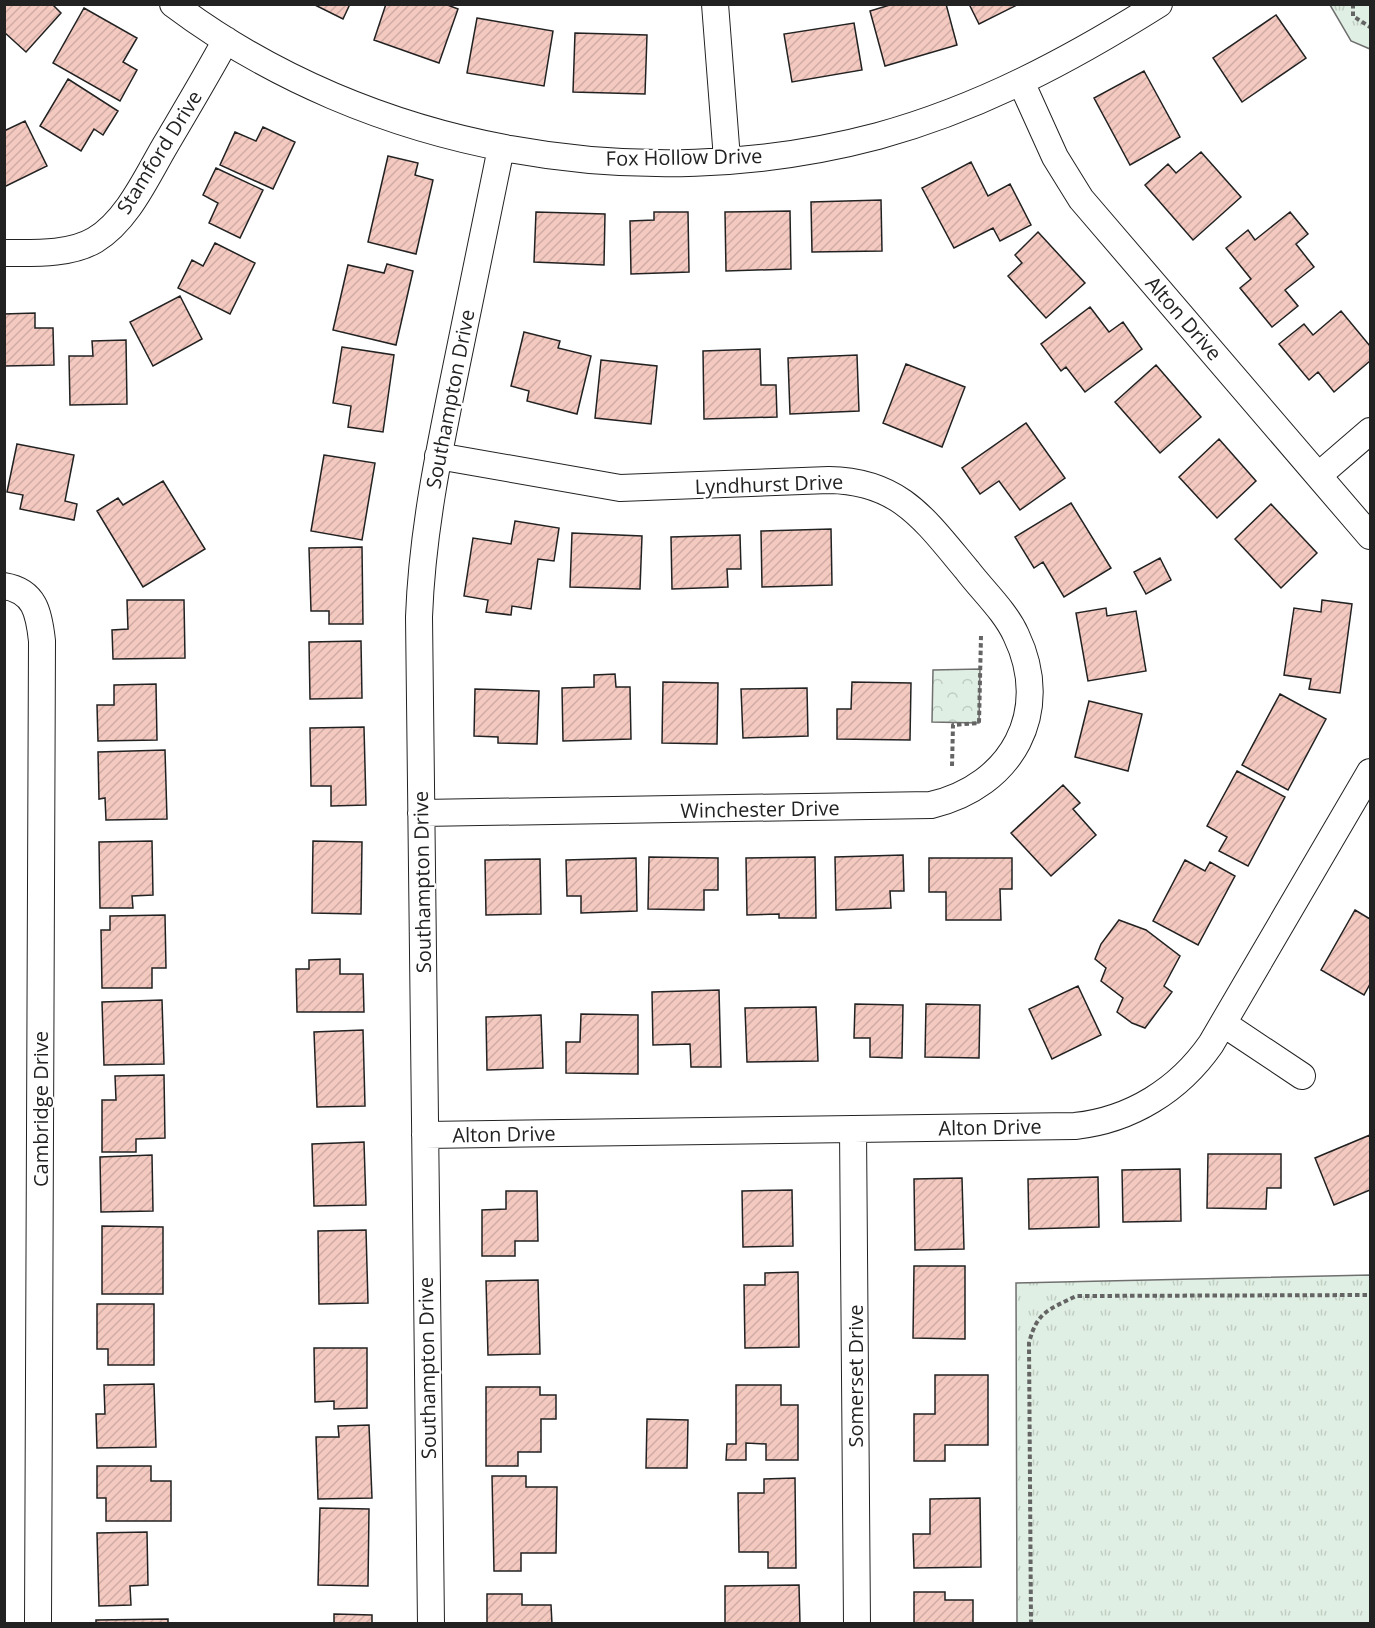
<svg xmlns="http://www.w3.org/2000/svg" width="1375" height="1628" font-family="'Open Sans',sans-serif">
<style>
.grass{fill:url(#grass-tufts);stroke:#6f6f6f;stroke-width:1.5}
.forest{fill:url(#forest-crowns);stroke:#6f6f6f;stroke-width:1.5}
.building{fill:url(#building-hatch);stroke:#222;stroke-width:1.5}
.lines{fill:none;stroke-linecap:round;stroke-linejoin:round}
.street-casing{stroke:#222;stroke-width:28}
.path{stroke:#646464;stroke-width:4;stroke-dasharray:4.5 3;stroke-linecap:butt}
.street{stroke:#fff;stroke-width:26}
.labels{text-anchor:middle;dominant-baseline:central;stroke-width:4.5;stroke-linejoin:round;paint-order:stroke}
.street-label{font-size:20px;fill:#222;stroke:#fff}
</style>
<defs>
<pattern id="grass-tufts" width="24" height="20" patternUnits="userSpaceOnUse" patternTransform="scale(1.5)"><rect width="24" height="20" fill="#e0efe3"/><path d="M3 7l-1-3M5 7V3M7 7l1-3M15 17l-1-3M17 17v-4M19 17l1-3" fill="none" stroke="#c0cdc2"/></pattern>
<pattern id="forest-crowns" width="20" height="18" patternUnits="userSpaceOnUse" patternTransform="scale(1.5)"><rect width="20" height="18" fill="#e0efe3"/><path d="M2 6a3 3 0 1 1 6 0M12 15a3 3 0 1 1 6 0" fill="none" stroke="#c0cdc2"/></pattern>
<pattern id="building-hatch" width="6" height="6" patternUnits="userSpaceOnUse" patternTransform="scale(1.5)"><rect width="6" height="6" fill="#f3c9c0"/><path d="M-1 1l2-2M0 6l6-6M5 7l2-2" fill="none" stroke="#d0aca5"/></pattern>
</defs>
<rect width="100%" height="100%" fill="#fff"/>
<path class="grass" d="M1330,5H1370V49L1351,41Z
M1370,1275V1623H1017L1016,1283Z"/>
<path class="forest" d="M980,669L979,723L932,722L933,670Z"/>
<path class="building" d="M4,4H52L61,13L26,52L4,32Z
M313,4H350L343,19Z
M386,4H445L458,9L439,63L374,40Z
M893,4H946L957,45L885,66L870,11Z
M969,4H1019L979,24Z
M84,8L137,38L123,62L137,70L120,101L53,63Z
M1276,15L1306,58L1242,102L1213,58Z
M477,18L553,31L544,86L467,73Z
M854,23L862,70L792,82L784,34Z
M575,33L647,35L645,94L573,92Z
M1144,71L1180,137L1130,165L1094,98Z
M68,79L118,111L103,135L94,129L81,151L40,126Z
M25,121L47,166L4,187V131Z
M263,127L295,142L273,189L220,165L235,132L256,141Z
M1201,152L1241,197L1193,240L1145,185L1168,164L1176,173Z
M388,156L418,163L415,175L433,180L416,254L368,242Z
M971,162L988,196L1010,184L1031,225L1000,241L993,228L954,248L922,188Z
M216,168L263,190L240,238L209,223L218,203L203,195Z
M881,200L882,251L812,252L811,202Z
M790,211L791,269L726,271L725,212Z
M536,212L605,214L604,265L534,262Z
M654,212H688L689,272L631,274L630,221L654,220Z
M1290,212L1308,234L1296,244L1314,267L1285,290L1298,306L1272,327L1240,288L1251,279L1226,248L1248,230L1255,240Z
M1038,232L1085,283L1046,318L1008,276L1022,263L1015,255Z
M215,243L255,263L230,314L178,288L192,260L203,266Z
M387,264L413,271L396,345L333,330L348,265L384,273Z
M180,296L202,339L153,366L130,322Z
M1090,307L1109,332L1123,322L1142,349L1085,392L1066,367L1061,371L1041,344Z
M1341,311L1370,346V361L1334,392L1318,372L1309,380L1279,344L1304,324L1313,335Z
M35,313V328H53L54,365L5,366L4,314Z
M524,332L560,341L558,348L591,356L577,414L527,401L529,391L511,386Z
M126,340L127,404L70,405L69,356H93L92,341Z
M342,347L394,355L383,432L348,427L351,406L333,403Z
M760,349L761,385H776L777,417L704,419L703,351Z
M857,355L859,411L790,414L788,358Z
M601,360L657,366L651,424L595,418Z
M906,364L965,387L942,447L883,423Z
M1156,365L1201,417L1160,453L1115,402Z
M1026,423L1065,478L1020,510L999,481L980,494L962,468Z
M1219,439L1256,481L1217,518L1179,477Z
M17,444L74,455L65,501L77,504L74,520L20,509L23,495L7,492Z
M324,455L375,463L362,540L311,531Z
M163,481L205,549L143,587L97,511L118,498L123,505Z
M1071,503L1111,568L1064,597L1043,562L1034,568L1015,537Z
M1271,504L1317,553L1281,588L1235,539Z
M515,521L559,528L554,561L538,559L531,609L512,606L511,615L486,612L488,600L464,596L473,538L511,544Z
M831,529L832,585L762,587L761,531Z
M572,533L642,536L640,589L570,587Z
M740,535L741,569H727L728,587L672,589L671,537Z
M362,547L363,624H329V611H311L309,548Z
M1160,558L1171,580L1146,594L1134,572Z
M127,600H184L185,658L113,659L112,630L128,629Z
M1322,600L1352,604L1340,693L1309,689L1311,679L1284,675L1294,608L1321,612Z
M1106,608L1107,616L1136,611L1146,671L1088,681L1076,613Z
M361,641L362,698L310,699L309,642Z
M615,674L616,687H630L631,739L563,741L562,688L594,687V675Z
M663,682L718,683L717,744L662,743Z
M852,682L911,683L910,740L837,739V709H851Z
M156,684L157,740L98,741L97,705H114V685Z
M807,688L808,736L743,738L741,689Z
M475,689L539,691L537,744L498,743V737L474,736Z
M1280,694L1326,719L1288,790L1242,765Z
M1089,701L1142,714L1128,771L1075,757Z
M364,727L366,805L331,806V786H311L310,728Z
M165,750L167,819L106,820L105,798L99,799L98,752Z
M1237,771L1285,797L1248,866L1219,851L1227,837L1207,826Z
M1063,785L1080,803L1073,809L1096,835L1051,876L1011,833Z
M152,841L153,895L132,896L133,908H100L99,842Z
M313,841L362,842L361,914L312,913Z
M903,855L904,891H890L891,908L836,910L835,857Z
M649,857L718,858V890H704V910L648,909Z
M815,857L816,918H779V914L747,915L746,858Z
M636,858L637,911L581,913V896H567L566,860Z
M929,858H1012V889H1000L1001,920H946V892H929Z
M540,859L541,914L486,915L485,860Z
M1185,860L1205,871L1210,862L1235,876L1198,945L1153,921Z
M1355,910L1370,919V984L1364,995L1321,970Z
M165,915L166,968H152V988H102L101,930H110V916Z
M1119,920L1146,930L1180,956L1164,986L1172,992L1145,1028L1132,1023L1117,1012L1123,998L1101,981L1106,968L1095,959L1101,944Z
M340,959V974H363L364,1012H297L296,969H309V960Z
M1078,986L1101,1035L1052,1059L1029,1009Z
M719,990L721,1067H691L690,1044L653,1045L652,992Z
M162,1000L164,1064L104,1065L102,1002Z
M855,1004L903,1005L902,1058L870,1057V1038H854Z
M926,1004L980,1005L979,1058L925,1057Z
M816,1007L818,1061L747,1062L745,1008Z
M581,1014L638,1015V1074L566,1073V1042H580Z
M541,1015L543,1068L487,1070L486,1017Z
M363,1030L365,1106L317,1107L314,1032Z
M164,1075L165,1138L136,1139V1152H102V1100H116L115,1076Z
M1370,1135V1190L1334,1205L1315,1158Z
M364,1142L366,1205L314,1206L312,1144Z
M1208,1154H1281V1188H1267L1266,1209L1207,1208Z
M152,1155L153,1211L101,1212L100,1157Z
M1180,1169L1181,1221L1123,1222L1122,1170Z
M1098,1177L1099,1227L1029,1229L1028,1179Z
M962,1178L964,1249L915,1250L914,1179Z
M792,1190L793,1246L743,1247L742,1191Z
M506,1191H537L538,1241H515V1256H482V1210L506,1209Z
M102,1226L163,1227V1294H102Z
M366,1230L368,1303L319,1304L318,1231Z
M914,1266H965V1339L913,1338Z
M798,1272L799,1347L745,1348L744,1285H765V1273Z
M538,1280L540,1354L488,1355L486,1281Z
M97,1304H154V1365H108V1349H97Z
M314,1348H367V1408L334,1409V1401L315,1402Z
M935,1375H988V1445H945V1461H914V1414H935Z
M154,1384L156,1447L97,1448L96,1414H105L104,1385Z
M736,1385H781V1405H798V1460H766V1444L746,1443V1460H726L727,1444H736Z
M486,1387H540V1395H556V1419H541V1452H518V1466H486Z
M647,1419L688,1420L687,1468H646Z
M369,1425L372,1498L318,1499L316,1437H339L338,1426Z
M97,1466H151V1481H171V1521H106V1498H97Z
M492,1476H526V1487H557L556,1553H521V1571H494Z
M795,1478L796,1568H768V1552H739L738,1493H764V1479Z
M980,1498L981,1567L914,1568L913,1534H930V1499Z
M320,1508L369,1509L368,1586L318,1585Z
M147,1532L148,1585L130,1586L131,1605L99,1606L97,1533Z
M799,1585L800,1624H725V1586Z
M914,1592H945V1600H973V1624H914Z
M487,1594H522V1605H551L552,1624H487Z
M334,1614L372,1615V1624H334Z
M168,1619V1624H96V1620Z"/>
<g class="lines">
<defs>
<path id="street" d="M173,4C370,152 641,199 878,136C980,108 1070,60 1159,4
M715,4L727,159
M1022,84L1055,157L1081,199L1370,536
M4,253C33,253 70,255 95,240C128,220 147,176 166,144C186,110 207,75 226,40
M1319,475L1370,431
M4,586C35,591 39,613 42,641L38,1624
M421,813L931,805C1012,786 1053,712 1016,635C1005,611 983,591 967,570C925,520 900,481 829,480L620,488L438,456
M1224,1024L1302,1076
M853,1129L857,1624
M425,1135L1075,1126C1131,1120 1179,1090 1211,1044L1370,772
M431,1624L419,617C422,533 439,451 456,368C471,295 486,222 501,148"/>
</defs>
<use href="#street" class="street-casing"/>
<path class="path" d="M1353,4V16L1370,27
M952,766L953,725L979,723L981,636
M1031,1624L1029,1343C1037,1311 1049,1310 1076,1296L1370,1295"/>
<use href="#street" class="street"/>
</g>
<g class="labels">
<g class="street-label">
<text transform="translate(159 152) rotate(-58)">Stamford Drive</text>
<text transform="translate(684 157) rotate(-1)">Fox Hollow Drive</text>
<text transform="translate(1184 318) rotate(49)">Alton Drive</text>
<text transform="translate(450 399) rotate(-79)">Southampton Drive</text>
<text transform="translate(769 484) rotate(-2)">Lyndhurst Drive</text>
<text transform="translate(760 809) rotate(-1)">Winchester Drive</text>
<text transform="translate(422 882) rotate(-91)">Southampton Drive</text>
<text transform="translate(40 1109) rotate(-90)">Cambridge Drive</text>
<text transform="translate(990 1127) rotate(-1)">Alton Drive</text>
<text transform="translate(504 1134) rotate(-1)">Alton Drive</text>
<text transform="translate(427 1368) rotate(-91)">Southampton Drive</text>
<text transform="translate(855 1376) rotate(-90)">Somerset Drive</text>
</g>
</g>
<rect width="1375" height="1628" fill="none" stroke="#222222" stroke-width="12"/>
</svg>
